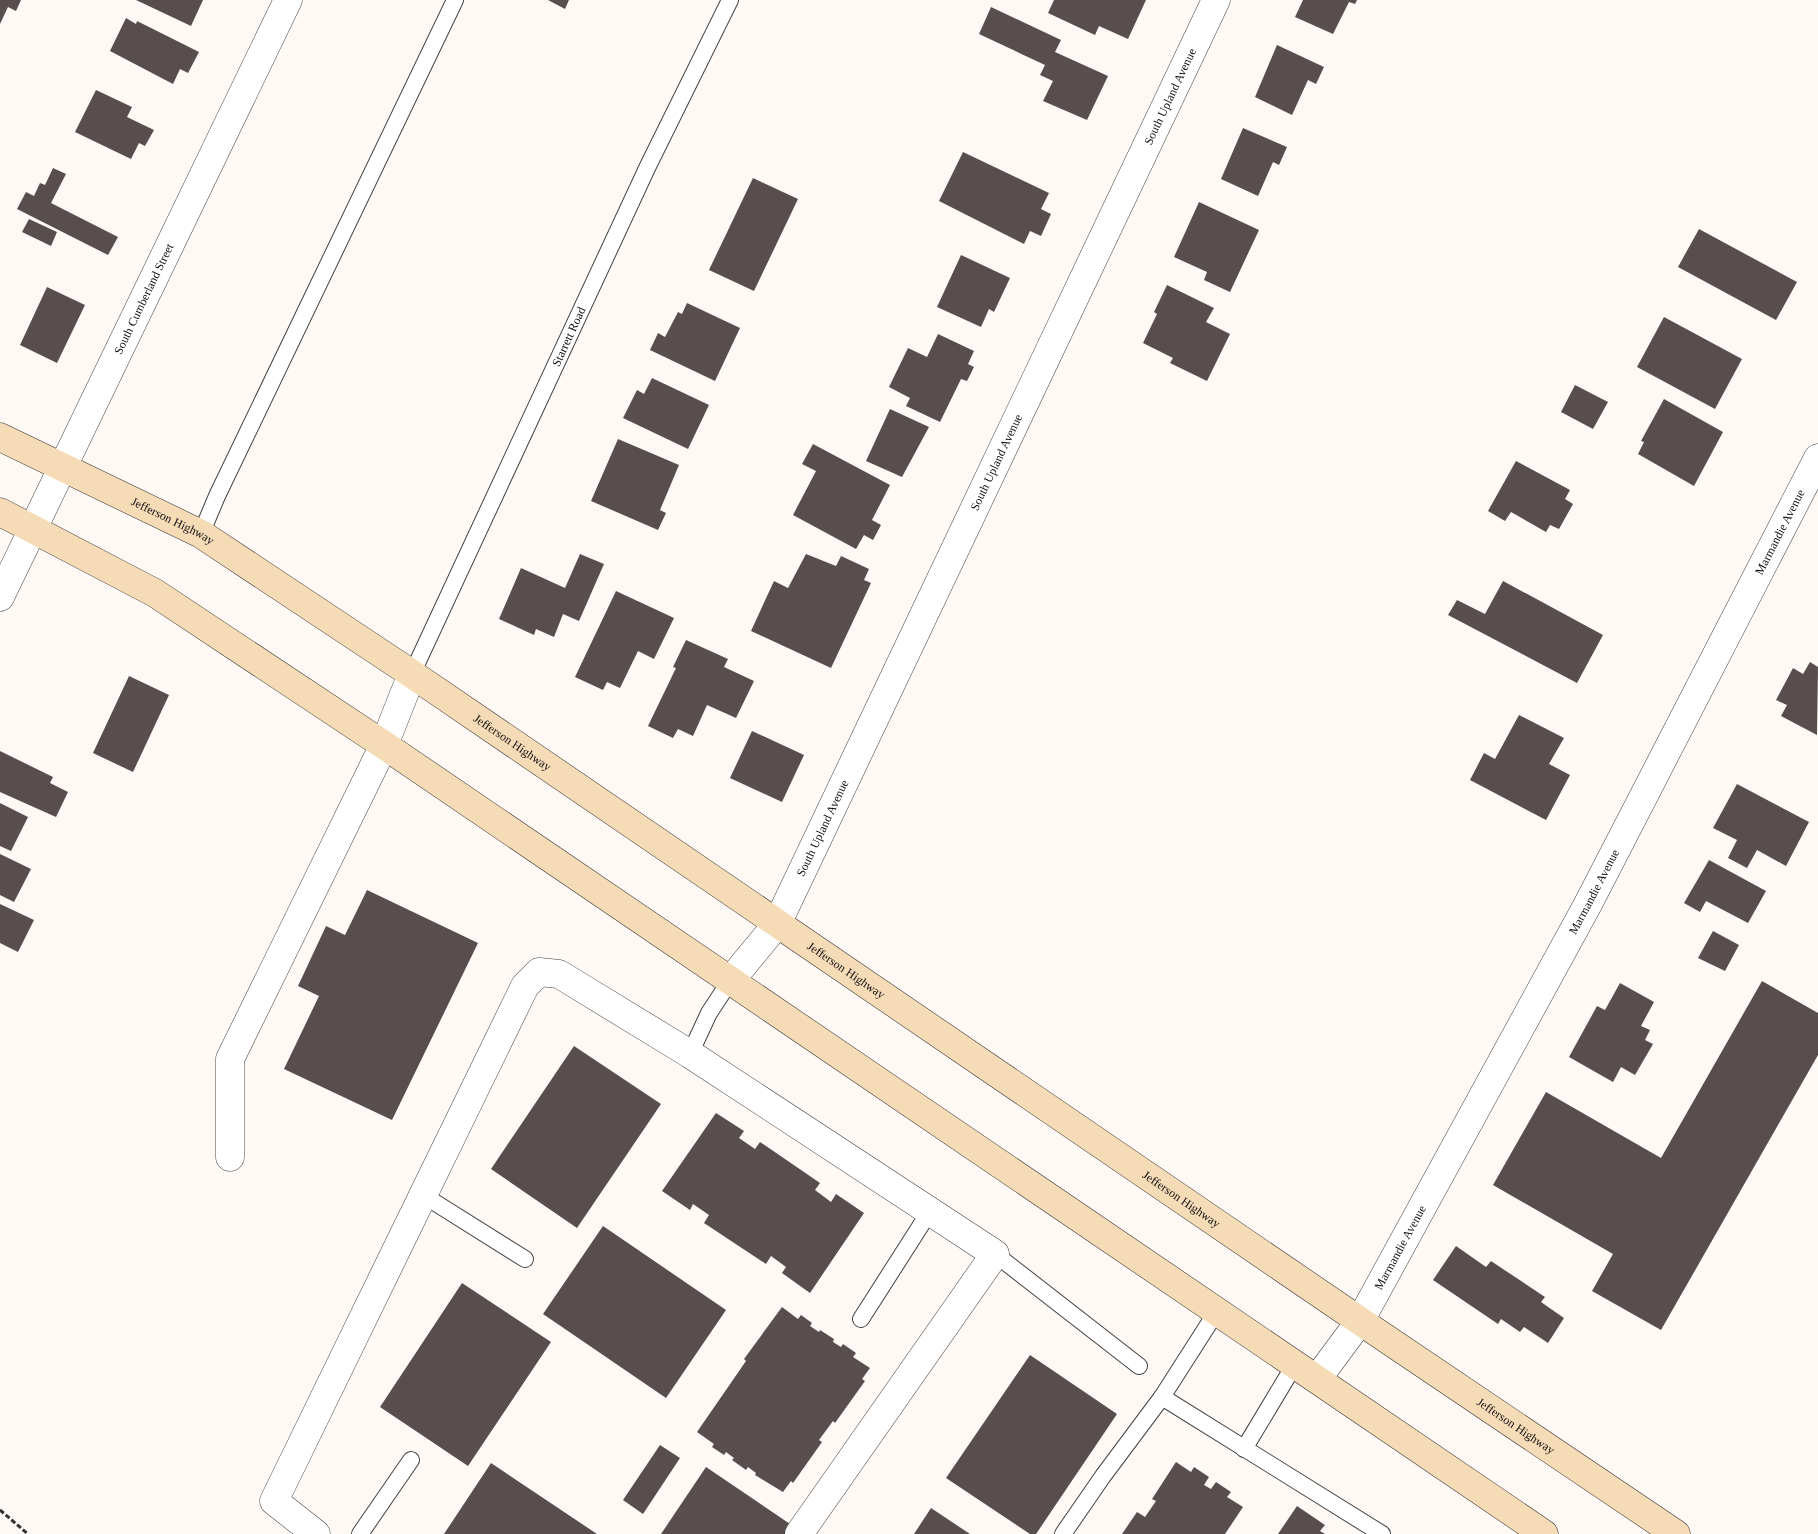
<svg xmlns="http://www.w3.org/2000/svg" width="1818" height="1534" font-family="Georgia,serif">
<style>
.building{fill:#584e4e}
.lines{fill:none;stroke-linecap:round;stroke-linejoin:round}
.lane-casing{stroke:#434343;stroke-width:18}
.street-casing{stroke:#434343;stroke-width:29}
.secondary-casing{stroke:#323232;stroke-width:29}
.path{stroke:#323232;stroke-width:3;stroke-dasharray:5 2.5;stroke-linecap:butt}
.lane{stroke:#fff;stroke-width:16}
.street{stroke:#fff;stroke-width:28}
.secondary{stroke:#f6dbb7;stroke-width:28}
.labels{text-anchor:middle;dominant-baseline:central;stroke-width:5;stroke-linejoin:round;paint-order:stroke}
.street-label{font-size:12px;fill:#101010;stroke:#fff}
</style>
<rect width="100%" height="100%" fill="#fef9f4"/>
<path class="building" d="M0,0H21L16,11L8,7L0,24Z
M136,0H203L191,26Z
M548,0H569L565,9Z
M1054,0H1146L1128,39L1099,26L1095,35L1048,13Z
M1303,0H1357L1355,4L1349,2L1333,34L1295,17Z
M991,7L1061,40L1055,52L1108,76L1087,120L1043,101L1053,81L1040,75L1045,65L979,34Z
M126,18L136,24L137,21L199,52L188,73L180,69L173,84L110,51Z
M1277,45L1324,67L1316,84L1308,80L1292,115L1255,97Z
M96,90L132,107L127,117L154,130L145,146L139,143L131,159L75,132Z
M1243,128L1287,147L1279,165L1273,162L1258,196L1221,179Z
M963,152L1049,193L1041,209L1051,214L1041,236L1030,231L1024,244L939,201Z
M53,168L66,174L51,203L118,237L108,255L17,209L26,192L34,196L40,183L45,185Z
M753,178L798,199L754,291L709,270Z
M1199,202L1259,230L1230,292L1204,280L1207,272L1174,257Z
M29,219L57,232L51,246L22,232Z
M1699,229L1797,282L1776,320L1678,267Z
M961,255L1010,278L994,312L989,309L981,327L937,307Z
M1167,285L1214,308L1206,322L1230,334L1207,381L1170,363L1173,358L1143,343L1157,314L1154,312Z
M47,287L85,305L57,363L20,345Z
M687,303L740,328L715,381L650,350L658,333L665,337L678,312L682,314Z
M1664,317L1742,359L1715,409L1637,367Z
M938,334L974,351L968,364L974,367L967,381L961,379L940,422L906,406L910,398L889,387L908,348L927,357Z
M652,378L709,405L688,449L623,418L637,390L644,394Z
M1575,385L1608,402L1593,429L1561,412Z
M1664,399L1723,432L1694,486L1638,454L1644,442L1641,441Z
M890,409L929,427L902,477L866,461Z
M618,439L679,465L660,510L666,513L658,530L591,501Z
M813,444L890,485L872,520L881,525L873,540L864,535L856,549L793,515L816,471L802,464Z
M1516,461L1570,490L1565,499L1573,504L1559,529L1550,525L1546,532L1511,512L1505,521L1488,511Z
M580,554L604,564L579,621L563,614L554,637L536,629L534,635L499,619L521,568L565,588Z
M806,554L836,566L841,556L869,569L864,580L871,583L831,668L751,631L774,581L788,588Z
M1503,581L1603,635L1577,683L1448,615L1457,600L1485,614Z
M616,591L674,618L654,659L638,651L620,688L607,682L603,690L575,677Z
M686,640L728,659L724,667L754,681L736,718L707,705L693,736L678,729L673,738L648,726L676,668L673,667Z
M1810,662L1818,667L1817,735L1781,716L1787,705L1776,700L1793,668L1803,674Z
M129,676L169,695L133,772L93,753Z
M1519,715L1564,738L1549,764L1570,775L1546,820L1470,780L1484,753L1495,759Z
M752,731L804,755L782,802L730,778Z
M0,751L53,777L50,783L68,792L56,817L0,792Z
M1737,784L1809,822L1786,866L1757,850L1747,868L1728,858L1737,840L1713,828Z
M0,803L28,817L11,851L0,846Z
M0,854L31,869L14,902L0,895Z
M1709,860L1766,891L1748,923L1706,901L1700,912L1684,903Z
M367,890L478,943L392,1120L284,1069L319,996L298,986L326,926L345,935Z
M0,904L34,920L18,952L0,943Z
M1713,931L1739,945L1725,971L1698,958Z
M1762,981L1818,1013V1055L1661,1330L1592,1291L1613,1254L1493,1185L1546,1092L1661,1158Z
M1620,983L1654,1002L1641,1026L1650,1030L1645,1040L1653,1044L1635,1075L1621,1067L1613,1082L1569,1057L1597,1006L1605,1010Z
M574,1046L661,1104L577,1228L491,1169Z
M716,1113L744,1131L739,1138L755,1149L760,1142L820,1183L815,1190L831,1202L836,1194L864,1213L810,1293L782,1273L786,1267L771,1256L766,1264L704,1223L709,1215L693,1204L690,1210L662,1191Z
M603,1226L726,1310L666,1398L543,1314Z
M1456,1246L1486,1267L1491,1261L1545,1297L1541,1302L1564,1318L1548,1343L1524,1327L1520,1332L1501,1319L1498,1324L1433,1280Z
M462,1283L551,1342L468,1466L380,1407Z
M782,1307L798,1319L801,1315L812,1323L810,1326L819,1332L820,1330L834,1339L833,1342L841,1347L843,1344L856,1353L853,1357L870,1368L862,1379L865,1381L835,1423L833,1421L819,1440L822,1442L793,1483L791,1481L783,1492L755,1475L756,1473L748,1467L746,1470L732,1460L734,1458L726,1452L724,1455L712,1447L714,1444L697,1432L746,1361L744,1359Z
M1030,1355L1117,1414L1036,1534H1030L946,1478Z
M660,1445L680,1458L643,1514L623,1500Z
M1176,1462L1191,1472L1194,1467L1209,1477L1204,1485L1211,1489L1216,1482L1231,1492L1227,1497L1243,1507L1225,1534H1122L1137,1512L1145,1517L1156,1501L1152,1499Z
M491,1463L597,1534H444Z
M706,1467L793,1526L787,1534H661Z
M1297,1506L1325,1525L1320,1531L1325,1534H1278Z
M931,1508L970,1534H914Z"/>
<g class="lines">
<defs>
<g id="lane">
<path d="M201,534L217,496L455,0"/>
<path id="s1" d="M412,674L648,166L730,0"/>
<path d="M690,1054L709,1013L730,981"/>
<path d="M423,1195L525,1259"/>
<path d="M995,1254L1139,1366"/>
<path d="M861,1319L930,1211"/>
<path d="M1162,1397L1382,1534"/>
<path d="M1244,1449L1295,1364"/>
<path d="M360,1534L411,1460"/>
<path d="M1063,1534L1103,1476L1162,1397L1217,1311"/>
</g>
<g id="street">
<path id="s2" d="M0,597L288,0"/>
<path id="s3" d="M730,981L777,924L1216,0"/>
<path d="M230,1157V1059L384,745L412,674"/>
<path id="s4" d="M1317,1379L1360,1321L1588,904L1818,458"/>
<path d="M316,1534L274,1501L525,986L539,972L559,974L690,1054L995,1254L799,1534"/>
</g>
<g id="secondary">
<path id="s5" d="M0,437L201,534L412,674L1360,1321L1676,1534"/>
<path d="M0,512L155,593L384,745L1544,1534"/>
</g>
</defs>
<use href="#lane" class="lane-casing"/>
<use href="#street" class="street-casing"/>
<use href="#secondary" class="secondary-casing"/>
<path class="path" d="M0,1510L28,1534"/>
<use href="#lane" class="lane"/>
<use href="#street" class="street"/>
<use href="#secondary" class="secondary"/>
</g>
<g class="labels">
<g class="street-label">
<text stroke="none"><textPath href="#s3" startOffset="990">South Upland Avenue</textPath></text>
<text stroke="none"><textPath href="#s2" startOffset="331">South Cumberland Street</textPath></text>
<text stroke="none"><textPath href="#s1" startOffset="372">Starrett Road</textPath></text>
<text stroke="none"><textPath href="#s3" startOffset="585">South Upland Avenue</textPath></text>
<text stroke="none"><textPath href="#s5" startOffset="192">Jefferson Highway</textPath></text>
<text stroke="none"><textPath href="#s4" startOffset="966">Marmandie Avenue</textPath></text>
<text stroke="none"><textPath href="#s5" startOffset="598">Jefferson Highway</textPath></text>
<text stroke="none"><textPath href="#s3" startOffset="180">South Upland Avenue</textPath></text>
<text stroke="none"><textPath href="#s4" startOffset="561">Marmandie Avenue</textPath></text>
<text stroke="none"><textPath href="#s5" startOffset="1002">Jefferson Highway</textPath></text>
<text stroke="none"><textPath href="#s5" startOffset="1408">Jefferson Highway</textPath></text>
<text stroke="none"><textPath href="#s4" startOffset="156">Marmandie Avenue</textPath></text>
<text stroke="none"><textPath href="#s5" startOffset="1812">Jefferson Highway</textPath></text>
</g>
</g>
</svg>
